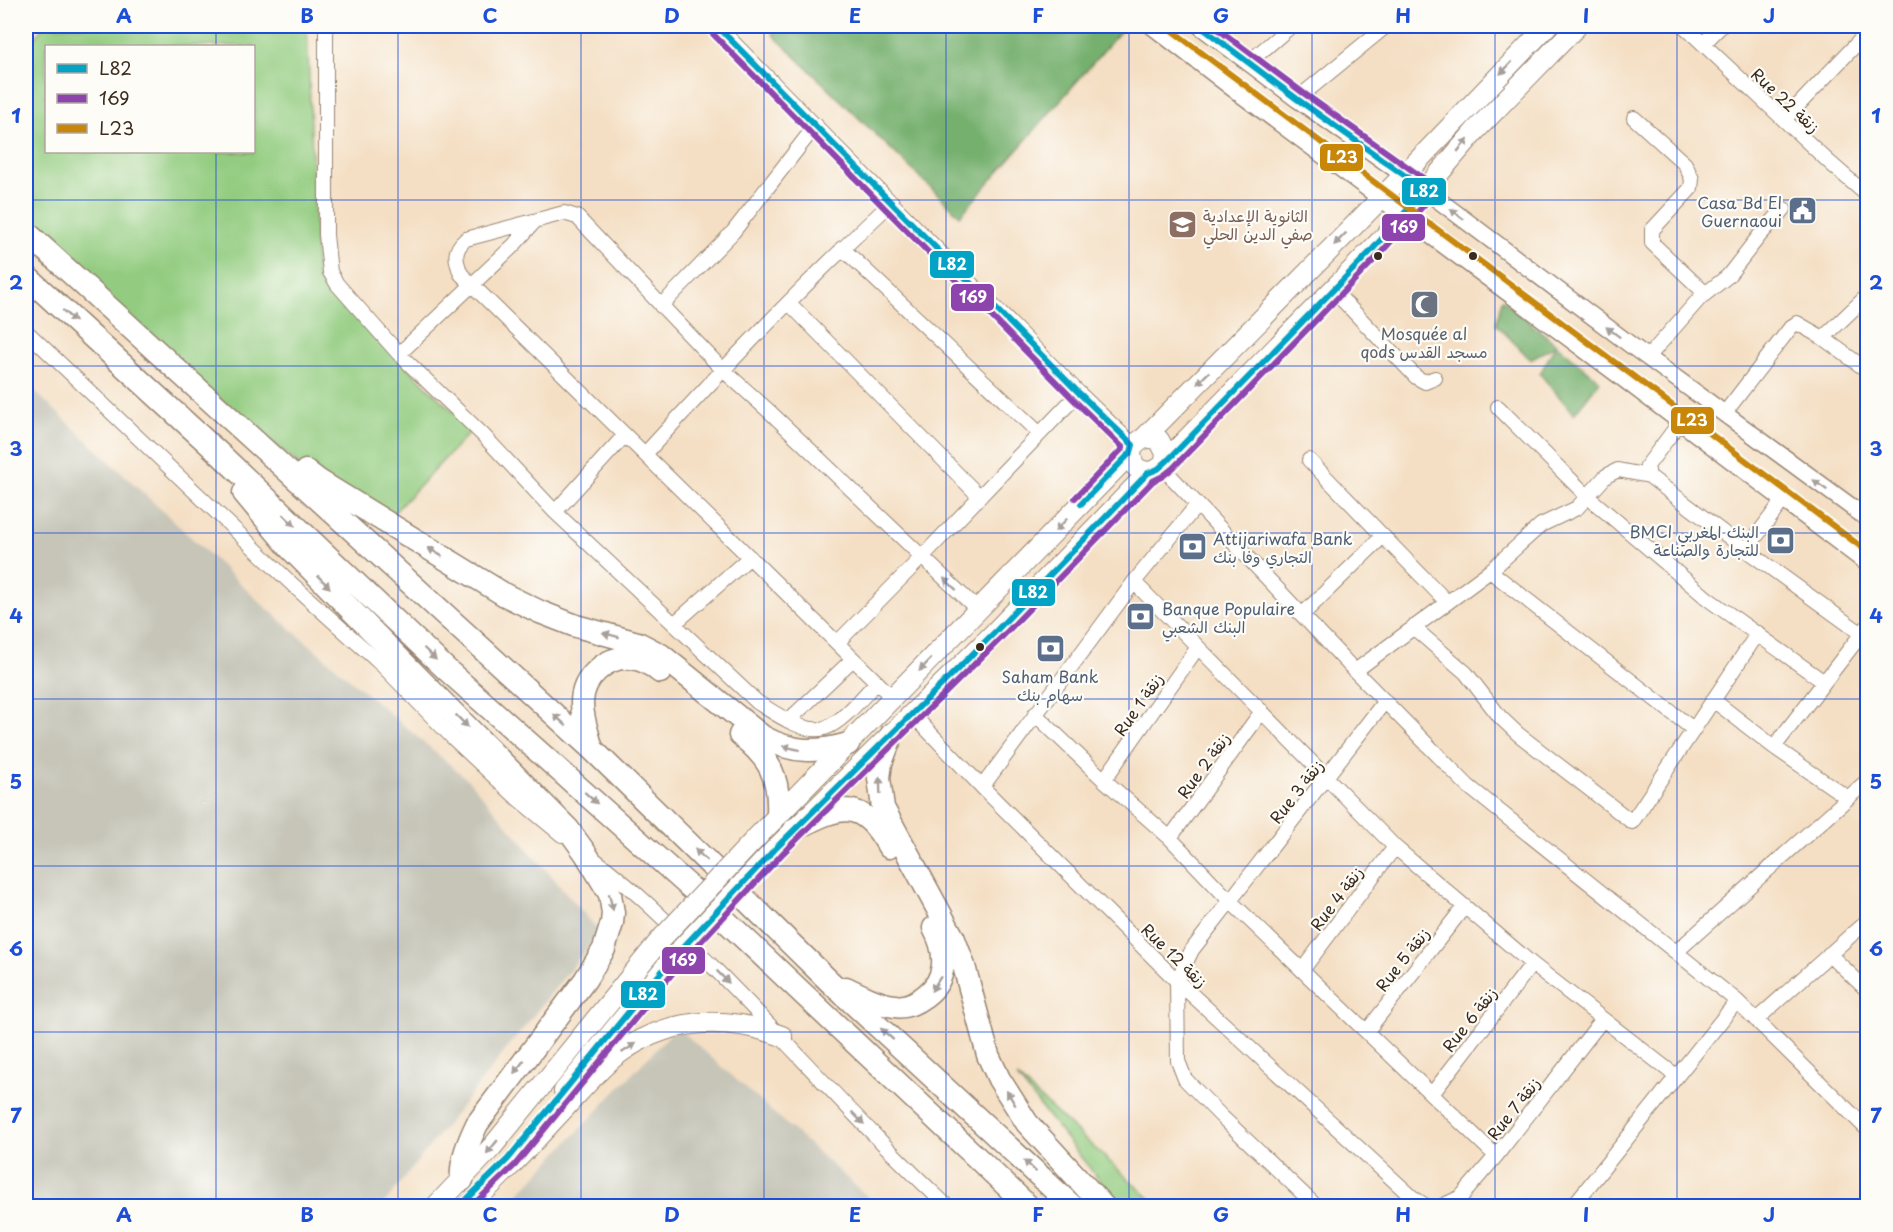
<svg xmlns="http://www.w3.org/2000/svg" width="1893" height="1232" font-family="'Playpen Sans','Playpen Sans Arabic',sans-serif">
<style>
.industrial{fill:#c6c5b8}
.green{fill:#93cc80;stroke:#677b4f;stroke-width:1.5;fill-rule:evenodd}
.forest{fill:#76b06e;stroke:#586d46;stroke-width:1.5}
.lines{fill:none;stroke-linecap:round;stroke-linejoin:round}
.minor-casing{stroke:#988471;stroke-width:16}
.tertiary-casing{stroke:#988471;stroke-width:19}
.secondary-casing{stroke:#988471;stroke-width:22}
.trunk-casing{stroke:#988471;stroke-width:25}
.minor{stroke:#fff;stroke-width:14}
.tertiary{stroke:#fff;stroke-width:16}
.secondary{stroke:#fff;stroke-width:20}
.trunk{stroke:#fff;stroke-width:22}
.secondary-bridge-casing{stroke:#988471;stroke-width:22;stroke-linecap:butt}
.secondary-bridge{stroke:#fff;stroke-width:20}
.bus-1-casing{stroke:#fdfcf7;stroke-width:10}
.bus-2-casing{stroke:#fdfcf7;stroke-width:10}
.bus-3-casing{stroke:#fdfcf7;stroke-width:10}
.bus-1{stroke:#03a3c5;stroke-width:6}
.bus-2{stroke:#8e44ad;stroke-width:6}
.bus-3{stroke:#c88708;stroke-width:6}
.oneway{fill:#a79f9a}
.grid{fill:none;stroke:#1d4ed8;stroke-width:1.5;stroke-opacity:0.55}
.bus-dot{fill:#3b2a1e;stroke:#fdfcf7;stroke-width:2}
.labels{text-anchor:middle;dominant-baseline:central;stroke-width:4.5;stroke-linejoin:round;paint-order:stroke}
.street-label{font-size:16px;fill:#3b2a1e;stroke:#fdfcf7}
.service-label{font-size:16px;fill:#4e5e75;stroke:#fdfcf7;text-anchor:end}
.education-label{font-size:16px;fill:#785e54;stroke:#fdfcf7;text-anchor:start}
.worship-label{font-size:16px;fill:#5b616d;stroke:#fdfcf7}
.line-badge{stroke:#fdfcf7;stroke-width:2}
.badge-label{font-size:16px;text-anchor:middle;font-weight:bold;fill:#fff}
.neatline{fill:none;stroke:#1d4ed8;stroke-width:2}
.grid-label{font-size:20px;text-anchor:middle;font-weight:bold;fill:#1d4ed8}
</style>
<rect width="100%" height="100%" fill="#fdfcf7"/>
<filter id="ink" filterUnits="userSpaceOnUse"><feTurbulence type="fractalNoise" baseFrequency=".0167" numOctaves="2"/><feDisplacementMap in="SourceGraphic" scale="12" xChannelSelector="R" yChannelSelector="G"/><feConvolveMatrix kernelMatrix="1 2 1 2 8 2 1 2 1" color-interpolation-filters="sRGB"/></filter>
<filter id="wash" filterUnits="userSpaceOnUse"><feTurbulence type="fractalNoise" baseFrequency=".008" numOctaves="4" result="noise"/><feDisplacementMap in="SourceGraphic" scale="24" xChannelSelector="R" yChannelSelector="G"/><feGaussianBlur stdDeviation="1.35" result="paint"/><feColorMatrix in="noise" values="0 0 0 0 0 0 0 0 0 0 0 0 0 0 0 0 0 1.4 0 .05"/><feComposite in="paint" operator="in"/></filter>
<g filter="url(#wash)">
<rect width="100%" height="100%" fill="#f4dfc4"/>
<path class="industrial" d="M26,383L263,605L469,781L600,932L382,1206H26Z
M677,1027L878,1206H507Z"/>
<path class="green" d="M44,26H307L317,280L472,430L385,522L319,481L99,299L26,232V49ZM46,46H254V152H46Z
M1017,1077L1158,1206H1120Z"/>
<path class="forest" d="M780,26H1125L960,216L772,34Z
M1502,299L1600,381L1574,414L1540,374L1555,346L1530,359L1496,324Z"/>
</g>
<g filter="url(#ink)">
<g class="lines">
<defs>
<path id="minor" d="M326,26V235L330,272L337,284L399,354L483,435L555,512L757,702C773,712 805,735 825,728C843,722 863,696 877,682
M717,26L1079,393L1133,445
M1684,26L1829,162L1868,196
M1703,44L1721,26
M1248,63L1291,26
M1297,99L1386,26
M1634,118L1685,164L1692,179L1691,188L1652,230V243L1705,293
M1784,120L1868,32
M842,248L1040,434
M1333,290L1416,377L1425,382L1435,378
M789,303L979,496
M661,306L733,232L816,125
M26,331L294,586L382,665L453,738L517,798L562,835
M1823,338L1868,295
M399,354L514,245L535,221
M1648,357L1700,298L1728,276L1760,235L1784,209
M1498,407L1587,496L1708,599L1824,682
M1724,414L1791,327L1797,323L1823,338L1868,371
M1680,422L1647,466L1649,476L1746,550L1862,634
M645,454C724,367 806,282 892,202
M1309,460L1447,602
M1162,467L1355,671L1468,786L1737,1001L1868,1130
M555,512L625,435
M1746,550L1784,499
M1490,571L1693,729
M1134,582L1395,847L1532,964L1676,1076
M1302,615L1383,536
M674,624L750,557
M1413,627L1466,673L1500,717L1518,734L1632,822L1758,633
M837,643L922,557L1079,393
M1355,671L1490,571L1541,525L1577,508L1606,476L1618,470L1649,476
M893,698L461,274C455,259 453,250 466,239L564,213L577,217L722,369L771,413L978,610
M1713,700L1774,747L1848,798
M912,714L982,787L1177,981L1412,1197L1426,1206
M1035,714L1104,780L1170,838L1230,901L1496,1156
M788,721L853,659
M1774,747L1866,628
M1104,780L1198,647
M982,787L1134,582L1197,505
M1170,838L1262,711
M594,859C637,891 674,929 712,966C791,1045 865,1130 947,1206
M1676,952L1868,780
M1829,954L1868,991
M1303,969L1395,847
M1756,1020L1868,920
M1367,1031L1464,907
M1432,1094L1532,964
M1316,1206L1221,1116L1185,1079L1178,1061L1177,981L1192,950L1385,701
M1442,1206L1461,1197L1496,1156L1602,1020
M1573,1206L1737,1001"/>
<path id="tertiary" d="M1152,26L1231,87L1616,373L1868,564
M1200,26L1297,99L1425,190L1632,346L1868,519"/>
<path id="secondary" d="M1145,437L1404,175L1547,26
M1131,452C1132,462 1134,469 1144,471C1160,476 1172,454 1182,444L1389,232L1476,130L1577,26
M757,837L1119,465C1132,452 1137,431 1159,440L1166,453L1165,461
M777,847L995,632L1148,473
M564,1091L676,954
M436,1206L492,1147L661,939
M468,1206C502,1177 531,1144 562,1111C578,1094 594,1074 613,1058C663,1018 723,1014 782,1036"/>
<path id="trunk" d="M26,232L592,749L828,980L1072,1206
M26,276L222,456L446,669L690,887L1028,1206
M306,471L319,481L505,595L540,612L576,626L638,643L661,655L763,737C792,753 817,753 848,744
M244,493L290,548L568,829L586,854L610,894L613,913L612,923L604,949L585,980L477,1124C469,1141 460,1161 462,1180
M892,734L881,763L879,778L883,808L954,939L964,966L988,1055L999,1079L1027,1123L1103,1206
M740,735C769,757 780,777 778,814
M592,749C588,734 582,719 582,703C582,678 606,656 631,658C643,659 651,664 660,672
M795,829C839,806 861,796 889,847
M846,988C861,995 877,1004 895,1006C905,1008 917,1002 925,996C948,979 947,952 934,928"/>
</defs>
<use href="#minor" class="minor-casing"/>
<use href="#tertiary" class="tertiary-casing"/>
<use href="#secondary" class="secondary-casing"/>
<use href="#trunk" class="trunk-casing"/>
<use href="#minor" class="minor"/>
<use href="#tertiary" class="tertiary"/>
<use href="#secondary" class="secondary"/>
<use href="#trunk" class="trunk"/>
<defs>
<path id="secondary-bridge" d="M661,939L757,837
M676,954L777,847"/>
</defs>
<use href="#secondary-bridge" class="secondary-bridge-casing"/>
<use href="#secondary-bridge" class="secondary-bridge"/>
<defs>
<path id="bus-1" d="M717,26L1079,393L1133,445L1131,452L1081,504
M460,1206L508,1159L673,958L777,847L995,632L1148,473L1158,469L1167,461L1371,251L1425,190L1297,99L1200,26"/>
<path id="bus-2" d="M711,32L1073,399L1123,448L1075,498
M472,1206L515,1165L680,964L783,853L1001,638L1153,481L1163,476L1173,468L1377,257L1433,195L1434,188L1430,183L1302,92L1214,26"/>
<path id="bus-3" d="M1166,26L1868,552"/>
</defs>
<use href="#bus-1" class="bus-1-casing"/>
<use href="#bus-2" class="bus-2-casing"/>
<use href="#bus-3" class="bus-3-casing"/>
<use href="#bus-1" class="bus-1"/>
<use href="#bus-2" class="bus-2"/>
<use href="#bus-3" class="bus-3"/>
</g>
<defs><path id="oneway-solid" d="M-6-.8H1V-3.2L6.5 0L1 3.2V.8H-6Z" transform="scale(1.5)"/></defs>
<g class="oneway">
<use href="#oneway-solid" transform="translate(1506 68) rotate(134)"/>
<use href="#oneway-solid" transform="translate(1463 145) rotate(-50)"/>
<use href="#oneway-solid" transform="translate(1457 214) rotate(-142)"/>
<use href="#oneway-solid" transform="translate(1340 239) rotate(135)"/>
<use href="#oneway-solid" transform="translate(69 316) rotate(42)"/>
<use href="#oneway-solid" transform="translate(1613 332) rotate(-143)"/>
<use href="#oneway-solid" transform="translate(1203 378) rotate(135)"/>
<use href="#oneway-solid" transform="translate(1820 485) rotate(-144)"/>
<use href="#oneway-solid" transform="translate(289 520) rotate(44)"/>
<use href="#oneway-solid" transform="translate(1061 525) rotate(134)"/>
<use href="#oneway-solid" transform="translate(435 552) rotate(-149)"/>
<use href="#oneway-solid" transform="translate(324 582) rotate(45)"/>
<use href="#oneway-solid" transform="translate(950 584) rotate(-137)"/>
<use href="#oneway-solid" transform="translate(611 635) rotate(-165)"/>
<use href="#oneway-solid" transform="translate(430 654) rotate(44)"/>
<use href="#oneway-solid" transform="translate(925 665) rotate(134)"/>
<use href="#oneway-solid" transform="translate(560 720) rotate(-138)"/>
<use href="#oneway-solid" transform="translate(462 721) rotate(45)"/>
<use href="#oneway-solid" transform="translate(791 748) rotate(-167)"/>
<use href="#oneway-solid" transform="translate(880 785) rotate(-92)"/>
<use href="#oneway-solid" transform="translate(591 798) rotate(42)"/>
<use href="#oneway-solid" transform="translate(701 855) rotate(-136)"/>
<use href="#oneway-solid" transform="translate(611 902) rotate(76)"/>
<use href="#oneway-solid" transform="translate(723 977) rotate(45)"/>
<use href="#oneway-solid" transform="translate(936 984) rotate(123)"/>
<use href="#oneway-solid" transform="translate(887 1034) rotate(-138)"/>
<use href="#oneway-solid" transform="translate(629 1048) rotate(-33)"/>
<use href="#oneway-solid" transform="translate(519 1067) rotate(127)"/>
<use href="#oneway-solid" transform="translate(1011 1098) rotate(-121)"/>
<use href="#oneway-solid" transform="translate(858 1118) rotate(45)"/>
<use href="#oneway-solid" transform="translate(492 1147) rotate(130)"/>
<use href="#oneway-solid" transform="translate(1030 1166) rotate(-136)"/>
</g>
</g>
<path class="grid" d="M216,26V46M398,26V1206M581,26V1206M764,26V1206M946,26V1206M1129,26V1206M1312,26V1206M1495,26V1206M1677,26V1206M216,152V1206M26,200H1868M26,366H1868M26,533H1868M26,699H1868M26,866H1868M26,1032H1868"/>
<defs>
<symbol id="civic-square" viewBox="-11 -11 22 22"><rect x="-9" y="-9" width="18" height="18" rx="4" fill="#5c6f8a" stroke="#fdfcf7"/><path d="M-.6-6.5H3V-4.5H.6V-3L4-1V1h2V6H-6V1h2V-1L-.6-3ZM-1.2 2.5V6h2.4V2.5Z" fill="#fff"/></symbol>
<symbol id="school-square" viewBox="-11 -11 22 22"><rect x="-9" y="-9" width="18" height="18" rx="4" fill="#8d6e63" stroke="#fdfcf7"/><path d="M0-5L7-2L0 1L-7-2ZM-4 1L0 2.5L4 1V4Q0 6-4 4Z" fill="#fff"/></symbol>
<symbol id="mosque-square" viewBox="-11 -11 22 22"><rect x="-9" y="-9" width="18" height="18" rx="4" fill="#6b7280" stroke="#fdfcf7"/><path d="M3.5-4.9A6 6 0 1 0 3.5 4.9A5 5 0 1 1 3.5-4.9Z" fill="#fff"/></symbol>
<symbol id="bank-square" viewBox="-11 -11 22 22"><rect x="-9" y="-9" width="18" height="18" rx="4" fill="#5c6f8a" stroke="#fdfcf7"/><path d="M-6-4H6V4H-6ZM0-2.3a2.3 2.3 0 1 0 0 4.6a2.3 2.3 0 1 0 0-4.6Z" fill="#fff"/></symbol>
</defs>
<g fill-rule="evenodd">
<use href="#civic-square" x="1786" y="194" width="33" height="33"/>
<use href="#school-square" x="1166" y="208" width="33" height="33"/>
<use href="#mosque-square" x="1408" y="288" width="33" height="33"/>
<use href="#bank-square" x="1764" y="524" width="33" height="33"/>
<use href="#bank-square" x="1176" y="530" width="33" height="33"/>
<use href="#bank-square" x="1124" y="600" width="33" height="33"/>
<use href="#bank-square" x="1034" y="632" width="33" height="33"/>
</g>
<g class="bus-dot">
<circle cx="1378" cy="256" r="5"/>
<circle cx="1473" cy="256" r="5"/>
<circle cx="980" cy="647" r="5"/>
</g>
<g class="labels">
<g class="street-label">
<text transform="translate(1786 100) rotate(43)">Rue 22 زنقة</text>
<text transform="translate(1138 704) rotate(-55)">Rue 1 زنقة</text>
<text transform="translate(1203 765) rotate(-54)">Rue 2 زنقة</text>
<text transform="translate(1296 791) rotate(-52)">Rue 3 زنقة</text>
<text transform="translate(1336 898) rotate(-53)">Rue 4 زنقة</text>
<text transform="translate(1175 955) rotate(44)">Rue 12 زنقة</text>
<text transform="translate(1402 959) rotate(-52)">Rue 5 زنقة</text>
<text transform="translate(1469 1019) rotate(-52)">Rue 6 زنقة</text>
<text transform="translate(1513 1108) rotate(-52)">Rue 7 زنقة</text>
</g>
<g class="service-label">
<text x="1782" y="202">Casa Bd El<tspan x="1782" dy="18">Guernaoui</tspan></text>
<text x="1759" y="531">BMCI البنك المغربي<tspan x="1759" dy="18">للتجارة والصناعة</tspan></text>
<text x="1213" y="538" text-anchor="start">Attijariwafa Bank<tspan x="1213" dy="18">التجاري وفا بنك</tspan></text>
<text x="1162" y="608" text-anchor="start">Banque Populaire<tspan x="1162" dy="18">البنك الشعبي</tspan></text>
<text x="1050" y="676" text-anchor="middle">Saham Bank<tspan x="1050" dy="18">سهام بنك</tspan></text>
</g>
<g class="education-label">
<text x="1203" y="215">الثانوية الإعدادية<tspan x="1203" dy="18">صفي الدين الحلي</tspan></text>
</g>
<g class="worship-label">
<text x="1424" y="333">Mosquée al<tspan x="1424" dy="18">qods مسجد القدس</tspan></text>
</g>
</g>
<g class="line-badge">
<rect x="1319" y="143" width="45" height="29" rx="6" fill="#c88708"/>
<rect x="1401" y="177" width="46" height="29" rx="6" fill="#03a3c5"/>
<rect x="1381" y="213" width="45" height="29" rx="6" fill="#8e44ad"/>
<rect x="929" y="250" width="46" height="29" rx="6" fill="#03a3c5"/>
<rect x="950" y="283" width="45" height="29" rx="6" fill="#8e44ad"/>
<rect x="1670" y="406" width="45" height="29" rx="6" fill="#c88708"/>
<rect x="1011" y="578" width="45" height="29" rx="6" fill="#03a3c5"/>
<rect x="661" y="946" width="45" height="29" rx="6" fill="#8e44ad"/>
<rect x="620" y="980" width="46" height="29" rx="6" fill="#03a3c5"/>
</g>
<g class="badge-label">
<text x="1342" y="163">L23</text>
<text x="1424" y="197">L82</text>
<text x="1404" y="233">169</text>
<text x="952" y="270">L82</text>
<text x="973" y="303">169</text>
<text x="1692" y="426">L23</text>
<text x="1033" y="598">L82</text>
<text x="683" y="966">169</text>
<text x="643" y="1000">L82</text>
</g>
<rect width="1893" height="1232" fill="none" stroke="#fdfcf7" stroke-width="66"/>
<rect x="45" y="45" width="210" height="108" fill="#fdfcf7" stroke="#afa8a0" stroke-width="1.5"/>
<rect x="57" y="64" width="30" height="9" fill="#03a3c5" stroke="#afa8a0" stroke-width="1.5"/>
<text x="99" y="75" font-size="18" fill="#3b2a1e">L82</text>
<rect x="57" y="94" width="30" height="9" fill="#8e44ad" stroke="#afa8a0" stroke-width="1.5"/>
<text x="99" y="105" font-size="18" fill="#3b2a1e">169</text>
<rect x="57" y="124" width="30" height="9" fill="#c88708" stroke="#afa8a0" stroke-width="1.5"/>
<text x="99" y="135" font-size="18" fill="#3b2a1e">L23</text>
<rect x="33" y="33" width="1827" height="1166" class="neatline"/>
<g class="grid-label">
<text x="124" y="23">A</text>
<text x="307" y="23">B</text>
<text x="490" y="23">C</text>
<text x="672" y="23">D</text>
<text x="855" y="23">E</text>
<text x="1038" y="23">F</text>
<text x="1221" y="23">G</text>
<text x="1403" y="23">H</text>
<text x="1586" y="23">I</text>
<text x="1769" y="23">J</text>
<text x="16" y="123">1</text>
<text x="1876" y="123">1</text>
<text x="16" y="290">2</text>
<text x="1876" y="290">2</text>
<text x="16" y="456">3</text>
<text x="1876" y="456">3</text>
<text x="16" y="623">4</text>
<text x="1876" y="623">4</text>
<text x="16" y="789">5</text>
<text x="1876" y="789">5</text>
<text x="16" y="956">6</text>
<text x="1876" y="956">6</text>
<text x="16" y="1123">7</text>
<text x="1876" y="1123">7</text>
<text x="124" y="1222">A</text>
<text x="307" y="1222">B</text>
<text x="490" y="1222">C</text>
<text x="672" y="1222">D</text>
<text x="855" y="1222">E</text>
<text x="1038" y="1222">F</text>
<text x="1221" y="1222">G</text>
<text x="1403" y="1222">H</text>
<text x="1586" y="1222">I</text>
<text x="1769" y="1222">J</text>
</g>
</svg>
